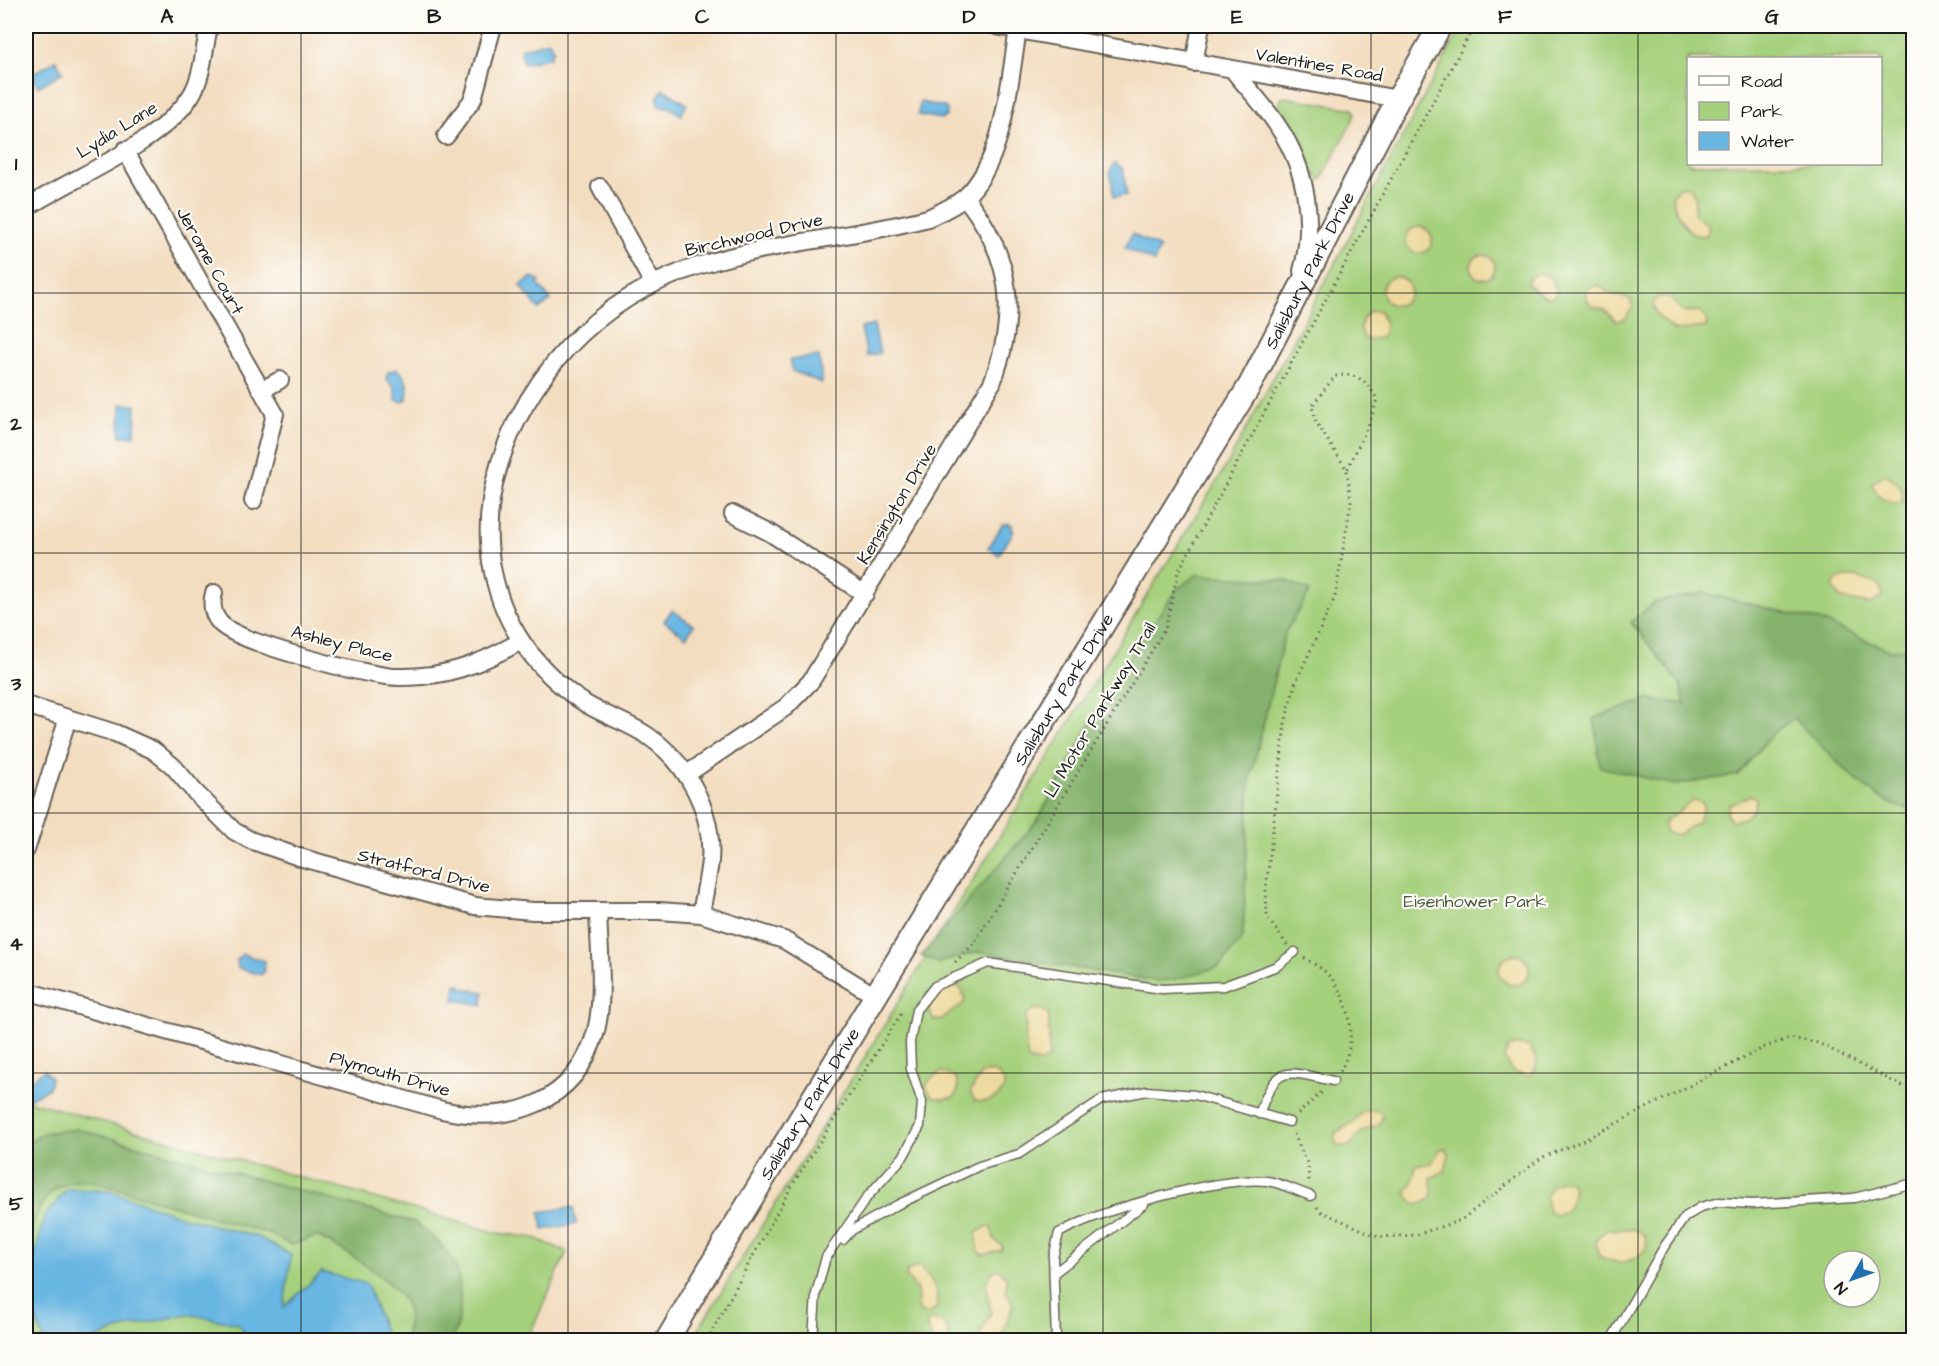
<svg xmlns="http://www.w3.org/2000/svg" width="1939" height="1366" font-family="'Architects Daughter',sans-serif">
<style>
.green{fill:#a5d07c;stroke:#60764c;stroke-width:1.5;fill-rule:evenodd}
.forest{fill:#84b26c;stroke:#506744;stroke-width:1.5}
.sand{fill:#eeda9e;stroke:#857b5d;stroke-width:1.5}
.water{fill:#68b6e2;stroke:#42697f;stroke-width:1.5}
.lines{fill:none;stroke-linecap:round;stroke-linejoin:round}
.lane-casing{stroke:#676055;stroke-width:11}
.street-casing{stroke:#676055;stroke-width:20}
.secondary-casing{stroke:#676055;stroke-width:26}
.path{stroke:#676055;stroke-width:3;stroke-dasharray:1.5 4.5;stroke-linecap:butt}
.lane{stroke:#fff;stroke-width:8}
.street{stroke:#fff;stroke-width:16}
.secondary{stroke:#fff;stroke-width:22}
.grid{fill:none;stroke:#1c1c1c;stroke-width:1.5;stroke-opacity:0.55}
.labels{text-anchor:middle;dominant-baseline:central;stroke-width:4.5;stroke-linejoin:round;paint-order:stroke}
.street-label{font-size:18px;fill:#1c1c1c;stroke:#fdfcf7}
.park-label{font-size:18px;fill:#4c5b3e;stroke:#fdfcf7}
.neatline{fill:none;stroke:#1c1c1c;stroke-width:2}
.grid-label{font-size:20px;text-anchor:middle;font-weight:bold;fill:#1c1c1c}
</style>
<rect width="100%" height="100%" fill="#fdfcf7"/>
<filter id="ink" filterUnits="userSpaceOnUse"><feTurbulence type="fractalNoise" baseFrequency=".0167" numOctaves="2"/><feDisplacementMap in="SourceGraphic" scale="12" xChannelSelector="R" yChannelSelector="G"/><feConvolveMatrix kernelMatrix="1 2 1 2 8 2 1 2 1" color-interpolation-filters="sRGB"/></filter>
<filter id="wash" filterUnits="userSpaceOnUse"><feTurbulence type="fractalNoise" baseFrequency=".008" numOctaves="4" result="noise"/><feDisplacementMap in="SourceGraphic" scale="24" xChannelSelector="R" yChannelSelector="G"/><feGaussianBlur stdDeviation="1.35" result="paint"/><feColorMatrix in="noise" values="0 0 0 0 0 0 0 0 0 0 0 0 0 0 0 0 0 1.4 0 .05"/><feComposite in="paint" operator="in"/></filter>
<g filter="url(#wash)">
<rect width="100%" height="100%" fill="#f3ddc0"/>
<path class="green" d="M1462,26H1913V1340H692L1228,463ZM1688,58H1880V164H1688ZM1834,1261H1870V1297H1834Z
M1285,97L1353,109L1355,114L1352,122L1321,180L1313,173L1300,139L1278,106L1280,99Z
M26,1100L498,1233L535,1238L567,1252L527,1340H26Z"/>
<path class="forest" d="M1196,575L1285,580L1310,591L1285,633L1250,780L1243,938L1219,967L1173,980L1155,981L977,952L939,963L921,956L1037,821L1120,671L1176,590Z
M1704,593L1821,621L1889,650L1913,649V809C1878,812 1819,743 1794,718L1772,734L1738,775L1675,785L1600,767L1594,718L1649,699L1685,704L1680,684L1631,622L1655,602Z
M78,1129L416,1223C449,1252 462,1258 460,1305C459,1320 459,1328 450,1340H404C407,1332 410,1318 407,1308C398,1281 342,1249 317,1236L291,1245L272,1235L88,1180C44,1181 34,1213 26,1251V1144L42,1133Z"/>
<path class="sand" d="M1679,187H1690L1695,198L1694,214L1709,226L1707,235C1688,241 1675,212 1672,196Z
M1406 240a13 13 0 1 1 26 0a13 13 0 1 1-26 0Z
M1471 267a12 12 0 1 1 24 0a12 12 0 1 1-24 0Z
M1538,273L1551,277L1557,293L1551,298L1545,297L1527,284L1530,277Z
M1382 291a14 14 0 1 1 28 0a14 14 0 1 1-28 0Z
M1598,285L1611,294L1630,299L1633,307L1625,319L1616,321L1605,310L1590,305L1585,294L1588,288Z
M1660,296L1670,298L1682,312L1701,311L1707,321L1706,327L1675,331L1656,314L1653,302Z
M1371,311H1380L1386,327L1381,338L1367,340C1357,331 1360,318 1371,311Z
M1885,474C1897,482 1904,485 1902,501L1895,504C1883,501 1876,496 1872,483Z
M1846,577H1856L1880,585L1882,597L1871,604L1841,599L1833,587L1837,580Z
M1750,795L1756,798C1756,813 1745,819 1732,821L1727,815L1729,805Z
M1694,800L1701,802L1704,806L1698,822L1677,835L1665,832L1664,822Z
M1499 970a15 15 0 1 1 30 0a15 15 0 1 1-30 0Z
M949,986L961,988L965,999L963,1004L940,1020H933L929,1008L933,999Z
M1034,1009L1043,1010L1049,1015V1057L1042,1062L1029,1061C1024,1052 1026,1028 1026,1016Z
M1517,1045L1528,1046C1536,1057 1542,1066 1529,1076L1513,1072L1504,1059L1508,1048Z
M942,1072L957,1079L958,1090L954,1097L943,1099L932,1097L926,1087L931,1078Z
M992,1072C1018,1081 998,1106 975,1101L970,1092L982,1073Z
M1371,1110L1378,1111L1383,1115L1379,1125C1360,1131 1362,1130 1350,1146H1341L1335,1143V1133L1351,1124L1362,1112Z
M1440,1149H1446L1449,1154L1445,1171L1431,1178L1432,1197L1425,1202L1415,1204L1408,1197L1406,1191L1413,1182L1416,1166L1432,1163Z
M1561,1181L1571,1182L1574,1193L1566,1211L1556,1215L1549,1212L1546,1198L1551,1186Z
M988,1226L992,1229L994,1239L1002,1246V1250L984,1255L979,1252L976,1233Z
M1633,1229L1645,1235L1647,1247C1635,1264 1617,1266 1599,1256L1596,1245L1598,1237L1607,1230Z
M918,1266C932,1278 939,1289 937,1308L928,1314L919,1312L917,1290L906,1276L907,1271Z
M994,1270H1000L1007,1278L1006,1291L1013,1305L1000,1340H979V1336L991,1313L986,1282Z
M931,1320L943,1322L950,1335L947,1340H933L926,1324Z"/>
<path class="water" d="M549,41L554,51L550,52L551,57L524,64L520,49Z
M56,60L63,72L38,87L31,75Z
M663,89L687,104L681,115L669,107L658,106V96Z
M920,102L945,107L947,110L946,117L941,119L918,115Z
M1115,163L1123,169L1127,195L1114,197L1110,171Z
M1132,234L1160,248L1154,262L1125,248Z
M532,277L540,281L538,284L551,300L539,309L520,286Z
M874,325L880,353L867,356L861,328Z
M819,356L822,383L792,371L790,360Z
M397,369C407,376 409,388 407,399L402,402L396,400L395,389L386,378L388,372Z
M121,404L136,405L135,436H120Z
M1008,523L1013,526L1011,529L1014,531L999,555L988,548L1003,524L1006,525Z
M672,610L694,625L686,637L664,621Z
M242,954L265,961L264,972L261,975L238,968L237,960Z
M456,984L462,985V988L484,992L482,1005L454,1000Z
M44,1070L51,1078L49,1088L31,1098L26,1097V1084Z
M67,1189L110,1191L183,1217L258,1237L291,1255L284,1307L322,1272L367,1284L387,1340H250L238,1324L187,1314L121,1329L93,1340H44L34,1314L32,1269L44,1217Z
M573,1207L576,1224L543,1230L540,1212Z"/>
</g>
<g filter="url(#ink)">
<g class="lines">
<defs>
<path id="lane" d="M1259,1114C1278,1063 1284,1071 1333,1081
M843,1240L852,1230L897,1205L979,1166L1019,1154L1101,1100L1147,1091L1195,1095L1289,1122
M826,1257L868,1196L903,1157L920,1126L922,1102L911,1069L910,1042L916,1010L935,986L988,963L1162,989L1224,986L1277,966L1295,952
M1054,1273L1144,1204
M813,1340L816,1294L826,1257L830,1253
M1056,1340L1053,1258L1059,1233C1102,1209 1218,1177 1267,1181C1281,1183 1297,1191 1311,1196
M1611,1340L1664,1247L1685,1217L1701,1207L1719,1202L1752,1204L1854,1198L1914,1183"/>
<path id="street" d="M996,26L1398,99
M1194,63L1201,26
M1233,70C1248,89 1266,107 1279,128C1307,170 1315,223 1302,271
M446,136L473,99L493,26
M125,150L275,414L253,501
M600,187L652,282
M26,208C73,177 160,144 190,97C203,78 204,48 209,26
M262,390L280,380
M733,514L769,532L865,594
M214,593C211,604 212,614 220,623C238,643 355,672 386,676C397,678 410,677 422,676C459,673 489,659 521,641
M26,705L115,733L153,750L173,766L195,792L234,831L250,840L299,857L475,906L533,911H659L701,914L784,940L877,997
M687,774L786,707L811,681L992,383C1019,313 1012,256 965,197
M26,850L68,718
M701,914C704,896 708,878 710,861C714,813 688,763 648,736C629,723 606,716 586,704C565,691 546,673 530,653C492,604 480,540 495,480C506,435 526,398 555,362C657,239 789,254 928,218C941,212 953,207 964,198C1005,162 1009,81 1018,30
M26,991L442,1110C509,1125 576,1104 596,1031C605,994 599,949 598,911"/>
<g id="secondary">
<path id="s1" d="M667,1340L726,1240L1250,385L1398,99L1440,26"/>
</g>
</defs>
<use href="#lane" class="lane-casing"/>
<use href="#street" class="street-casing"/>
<use href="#secondary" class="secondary-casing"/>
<path class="path" d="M1287,945L1267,917L1266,889L1285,723L1295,684L1335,597L1351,502L1347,470L1316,422L1312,406L1335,376C1357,373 1366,379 1377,399L1369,424L1347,470
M1304,958C1313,963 1324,969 1331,978C1353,1005 1357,1042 1340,1072
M955,962L973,945L1165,629L1178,572L1474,26
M1298,1114L1322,1092
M1294,1134L1308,1165L1309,1181
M1317,1207L1320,1211L1378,1237L1416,1235L1461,1220L1541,1158L1582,1141L1765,1047L1790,1038L1818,1043L1914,1092
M707,1340L791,1187L901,1014"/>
<use href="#lane" class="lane"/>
<use href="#street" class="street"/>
<use href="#secondary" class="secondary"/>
</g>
</g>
<path class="grid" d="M301,26V1340M568,26V1340M836,26V1340M1103,26V1340M1371,26V1340M1638,26V1340M26,293H1914M26,553H1914M26,813H1914M26,1073H1914"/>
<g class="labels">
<g class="street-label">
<text transform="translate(1319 65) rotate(10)">Valentines Road</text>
<text transform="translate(117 130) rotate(-32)">Lydia Lane</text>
<text transform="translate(754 235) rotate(-13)">Birchwood Drive</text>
<text transform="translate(210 261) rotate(61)">Jerome Court</text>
<text stroke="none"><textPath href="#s1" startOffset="1248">Salisbury Park Drive</textPath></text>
<text transform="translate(897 504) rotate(-59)">Kensington Drive</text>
<text transform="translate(342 644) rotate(14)">Ashley Place</text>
<text stroke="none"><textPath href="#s1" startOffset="762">Salisbury Park Drive</textPath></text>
<text transform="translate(1100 710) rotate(-59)">LI Motor Parkway Trail</text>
<text transform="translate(424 871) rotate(14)">Stratford Drive</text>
<text transform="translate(390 1074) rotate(16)">Plymouth Drive</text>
<text stroke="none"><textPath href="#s1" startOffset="276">Salisbury Park Drive</textPath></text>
</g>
<g class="park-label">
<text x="1475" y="901">Eisenhower Park</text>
</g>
</g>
<rect width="1939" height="1366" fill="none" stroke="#fdfcf7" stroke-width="66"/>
<rect x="1687" y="57" width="195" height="108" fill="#fdfcf7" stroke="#a3a29f" stroke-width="1.5"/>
<rect x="1699" y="76" width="30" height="9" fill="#ffffff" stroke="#a3a29f" stroke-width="1.5"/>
<text x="1741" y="87" font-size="18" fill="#1c1c1c">Road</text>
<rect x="1699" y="102" width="30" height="18" fill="#a5d07c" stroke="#a3a29f" stroke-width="1.5"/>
<text x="1741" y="117" font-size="18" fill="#1c1c1c">Park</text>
<rect x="1699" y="132" width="30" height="18" fill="#68b6e2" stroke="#a3a29f" stroke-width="1.5"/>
<text x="1741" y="147" font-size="18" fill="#1c1c1c">Water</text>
<g transform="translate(1852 1279) rotate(230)"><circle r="28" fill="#fdfcf7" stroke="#a3a29f" stroke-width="1.5"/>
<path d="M0-4.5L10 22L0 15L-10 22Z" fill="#1f6fb2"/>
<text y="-9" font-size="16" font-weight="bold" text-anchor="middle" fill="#1c1c1c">N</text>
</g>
<rect x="33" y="33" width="1873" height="1300" class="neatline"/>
<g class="grid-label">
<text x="167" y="23">A</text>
<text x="434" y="23">B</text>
<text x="702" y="23">C</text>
<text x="969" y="23">D</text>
<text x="1237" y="23">E</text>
<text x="1505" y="23">F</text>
<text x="1772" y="23">G</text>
<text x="16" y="170">1</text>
<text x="16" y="430">2</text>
<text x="16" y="690">3</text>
<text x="16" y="950">4</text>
<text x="16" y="1210">5</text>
</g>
</svg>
